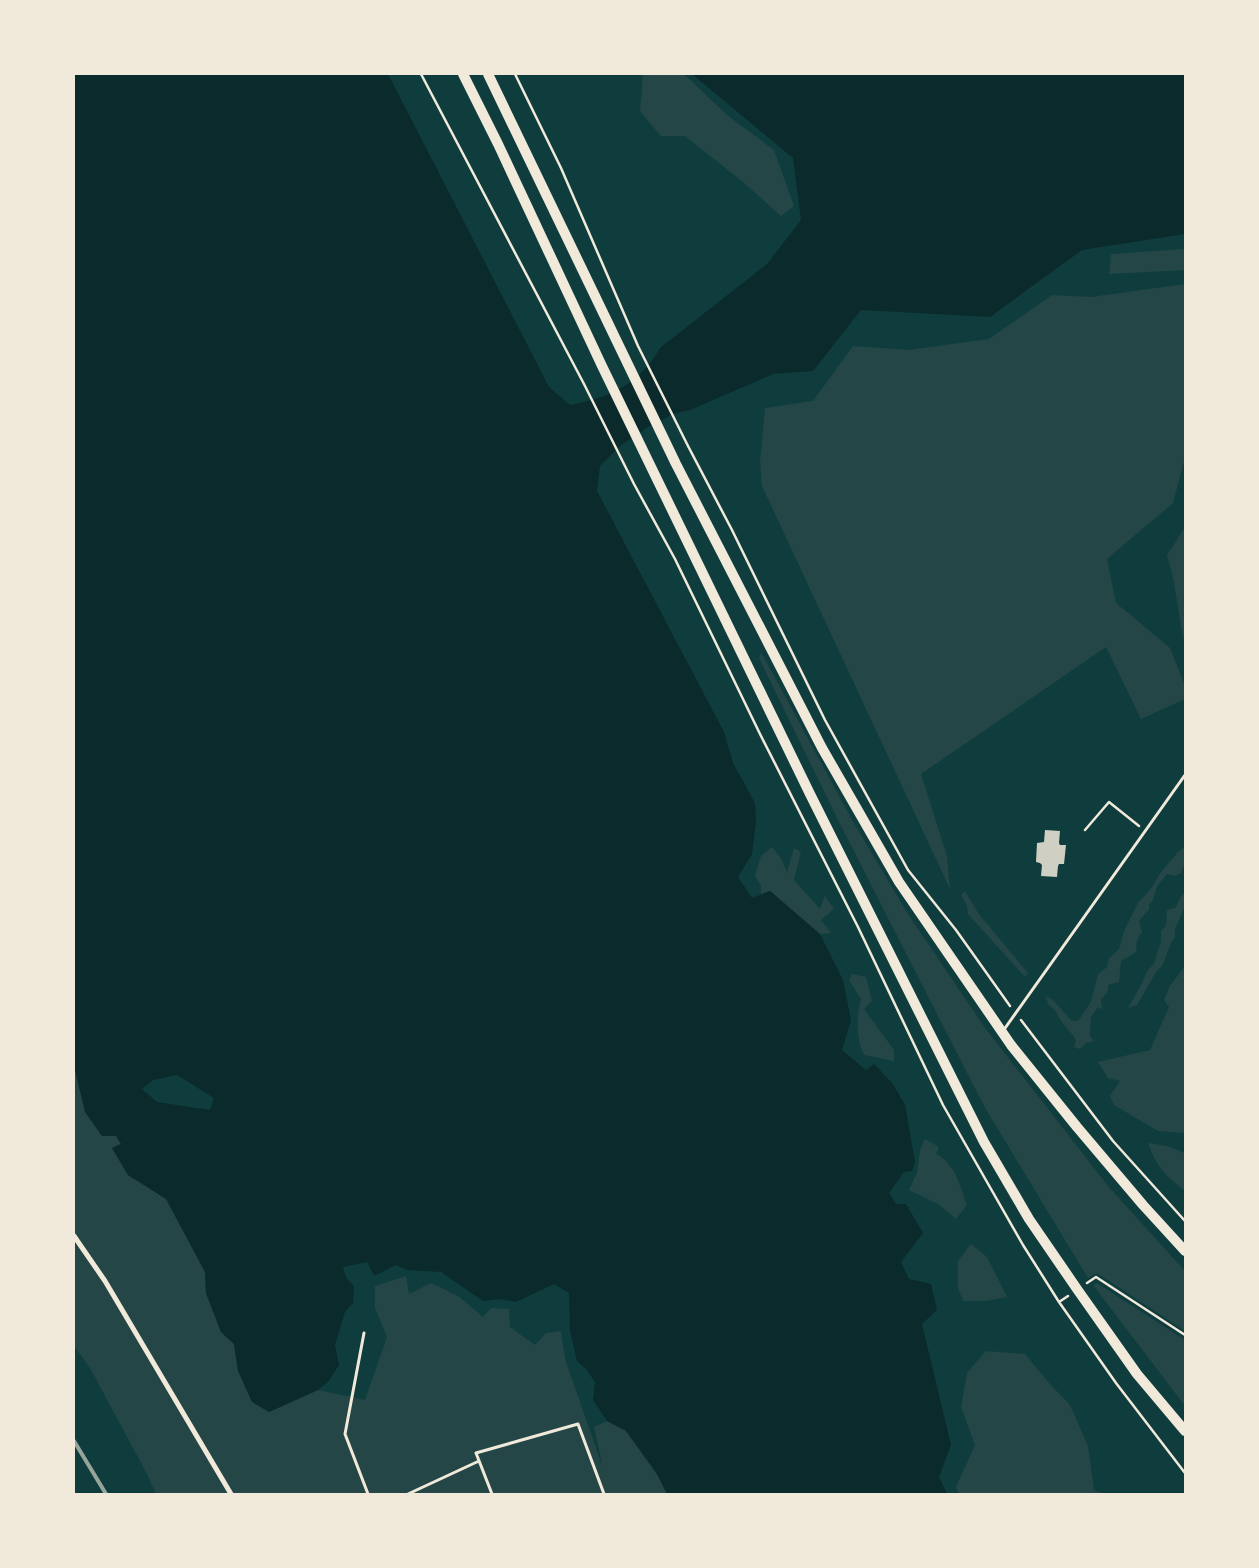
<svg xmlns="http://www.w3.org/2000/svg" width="1259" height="1568" font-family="Rubik,sans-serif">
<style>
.green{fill:#244646}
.water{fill:#0a2a2b;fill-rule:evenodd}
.building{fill:#cfcfc3}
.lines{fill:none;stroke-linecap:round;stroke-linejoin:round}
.path{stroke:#f1e9da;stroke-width:2.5}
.service{stroke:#f1e9da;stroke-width:3}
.minor{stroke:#f1e9da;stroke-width:5}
.primary{stroke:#f1e9da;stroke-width:10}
.rail{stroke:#97a49c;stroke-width:4}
</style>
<rect width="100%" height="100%" fill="#0f3d3e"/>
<path class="green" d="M643,74H684L728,116L774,150L794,206L781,216L743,182L685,136H661L640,111Z
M1185,249V270L1109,274L1111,254Z
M1185,284V458L1173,503L1107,559L1116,603L1170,648L1185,686V699L1141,719L1106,647L921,774L947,856L950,889L762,486L760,462L765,408L813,401L853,346L909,350L989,339L1052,295L1091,297Z
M1185,527V640L1183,637L1173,577L1167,555Z
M761,652L851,818L906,911L985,1028L1108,1186L1185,1271V1331L1097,1273L1088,1278L984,1106L839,822L759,658Z
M772,847L782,860L787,873L794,848L801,852L794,880L820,909L825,896L834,909L821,920L831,933L820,934L770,891L761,895V886L755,876L761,856Z
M1185,847V863L1181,873L1175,876L1167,874C1163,879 1159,883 1156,889C1154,896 1154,899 1149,905V909L1139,921L1142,932L1137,940L1136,952L1121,961L1119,982L1108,985V991L1101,1000L1102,1009L1098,1007L1091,1017L1090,1036L1094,1041L1086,1043L1080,1049L1074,1047L1076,1040C1071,1032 1057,1018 1056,1011L1049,1005L1045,996L1053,1000L1072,1021H1078L1091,1002L1098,974L1107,967L1109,958L1119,949L1124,931L1138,903L1150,890L1161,872L1178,852Z
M965,891L978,913L1028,973L1025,977L968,914L967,906L961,895Z
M1185,893V906L1175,929V937L1171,943L1162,966L1156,972L1137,1005L1128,1008L1140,987L1148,970L1154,964L1161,941V931L1166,926L1167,910L1175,908L1182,895Z
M1184,967H1185V1133L1158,1131L1114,1105L1110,1096L1120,1081L1108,1078L1098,1062L1150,1050L1169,1007L1164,1000L1170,986Z
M852,974L866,977L872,1001L864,1009L894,1050V1061L864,1055C856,1038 856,1017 861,999L849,980Z
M74,1066L102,1136L116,1135L121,1144L112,1148L128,1175L166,1198L205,1272L206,1293L221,1332L234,1344L238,1371L269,1412L318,1390L365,1400L387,1337L375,1308V1286L406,1276L409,1294L431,1283L458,1296L483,1317L491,1308L509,1309L510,1327L535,1345L546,1333L561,1331L565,1359L603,1468L594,1427L607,1421L626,1430L657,1474L667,1494H156L146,1472L90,1368L74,1346Z
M925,1139L939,1147L936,1154C955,1163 960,1186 967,1205L956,1219L938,1204L909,1190L917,1173L920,1150Z
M1148,1143L1167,1146L1185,1153V1191C1168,1178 1155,1165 1148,1143Z
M971,1244L987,1257L1007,1297L985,1301H963L958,1288V1261Z
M1097,1283L1185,1340V1406L1093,1285Z
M986,1351L1025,1354L1048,1382L1070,1405L1088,1446L1094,1490L1103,1494H959L956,1487L975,1445L961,1407L967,1373Z"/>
<path class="water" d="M74,74H388L549,387L570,405C610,397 639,385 660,348L767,264L801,220L793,158L692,74H1185V234L1082,250L990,317L861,310L813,371L773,374L690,410L673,414L648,427L620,446L600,466L597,491L724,732L733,763L755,803L756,822L752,854L738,877L752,898L770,891L820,934L843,980L851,1020L842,1050L866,1070L874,1064L893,1084L905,1105L915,1162L912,1171L904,1172L889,1193L896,1204H906L923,1233L901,1262L909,1279L931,1284L937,1310L922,1324L951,1445L939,1477L947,1494H667L657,1474L626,1431L607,1421L593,1400L595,1382L586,1369L577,1361L570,1331L569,1293L554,1284L516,1302L500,1299L483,1301L441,1272L407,1270L396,1265L374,1276L367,1262L343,1267L346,1278L354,1286L353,1303L345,1312L335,1345L339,1365L328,1382L318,1390L269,1412L252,1402L238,1371L234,1344L221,1332L206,1293L205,1272L166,1199L128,1175L112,1148L121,1144L116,1136H102L85,1112L74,1066ZM177,1075L214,1098L210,1110L157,1102L142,1089L153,1080Z"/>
<path class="building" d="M1045,830L1060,831L1059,843L1060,845H1066L1064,864H1059L1058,866L1057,877L1041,876L1042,865L1040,863L1036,862L1037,843L1044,842Z"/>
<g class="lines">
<path class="path" d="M421,74L584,384L634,484L675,559L760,734L858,927L943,1105L1023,1245L1059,1302L1116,1383L1185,1473
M515,74L561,168L638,346L688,446L732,530L825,720L908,870L956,930L1010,1006
M1085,830L1109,802L1139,826
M1021,1020L1113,1141L1185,1221
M1087,1283L1096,1277L1185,1335
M1059,1302L1068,1296"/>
<path class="service" d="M1003,1031L1185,775
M364,1333L345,1434L368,1494
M408,1494L479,1461
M492,1494L476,1453L578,1424L604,1494"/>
<path class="minor" d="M74,1236L105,1281L231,1494"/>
<path class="primary" d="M463,74L498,144L602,366L810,794L984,1142L1029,1219L1077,1289L1137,1374L1185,1431
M488,74L676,464L822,748L899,882L1011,1045L1077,1127L1143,1205L1185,1251"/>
<path class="rail" d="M74,1441L106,1494"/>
</g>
<rect width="1259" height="1568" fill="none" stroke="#f1e9da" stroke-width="150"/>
</svg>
